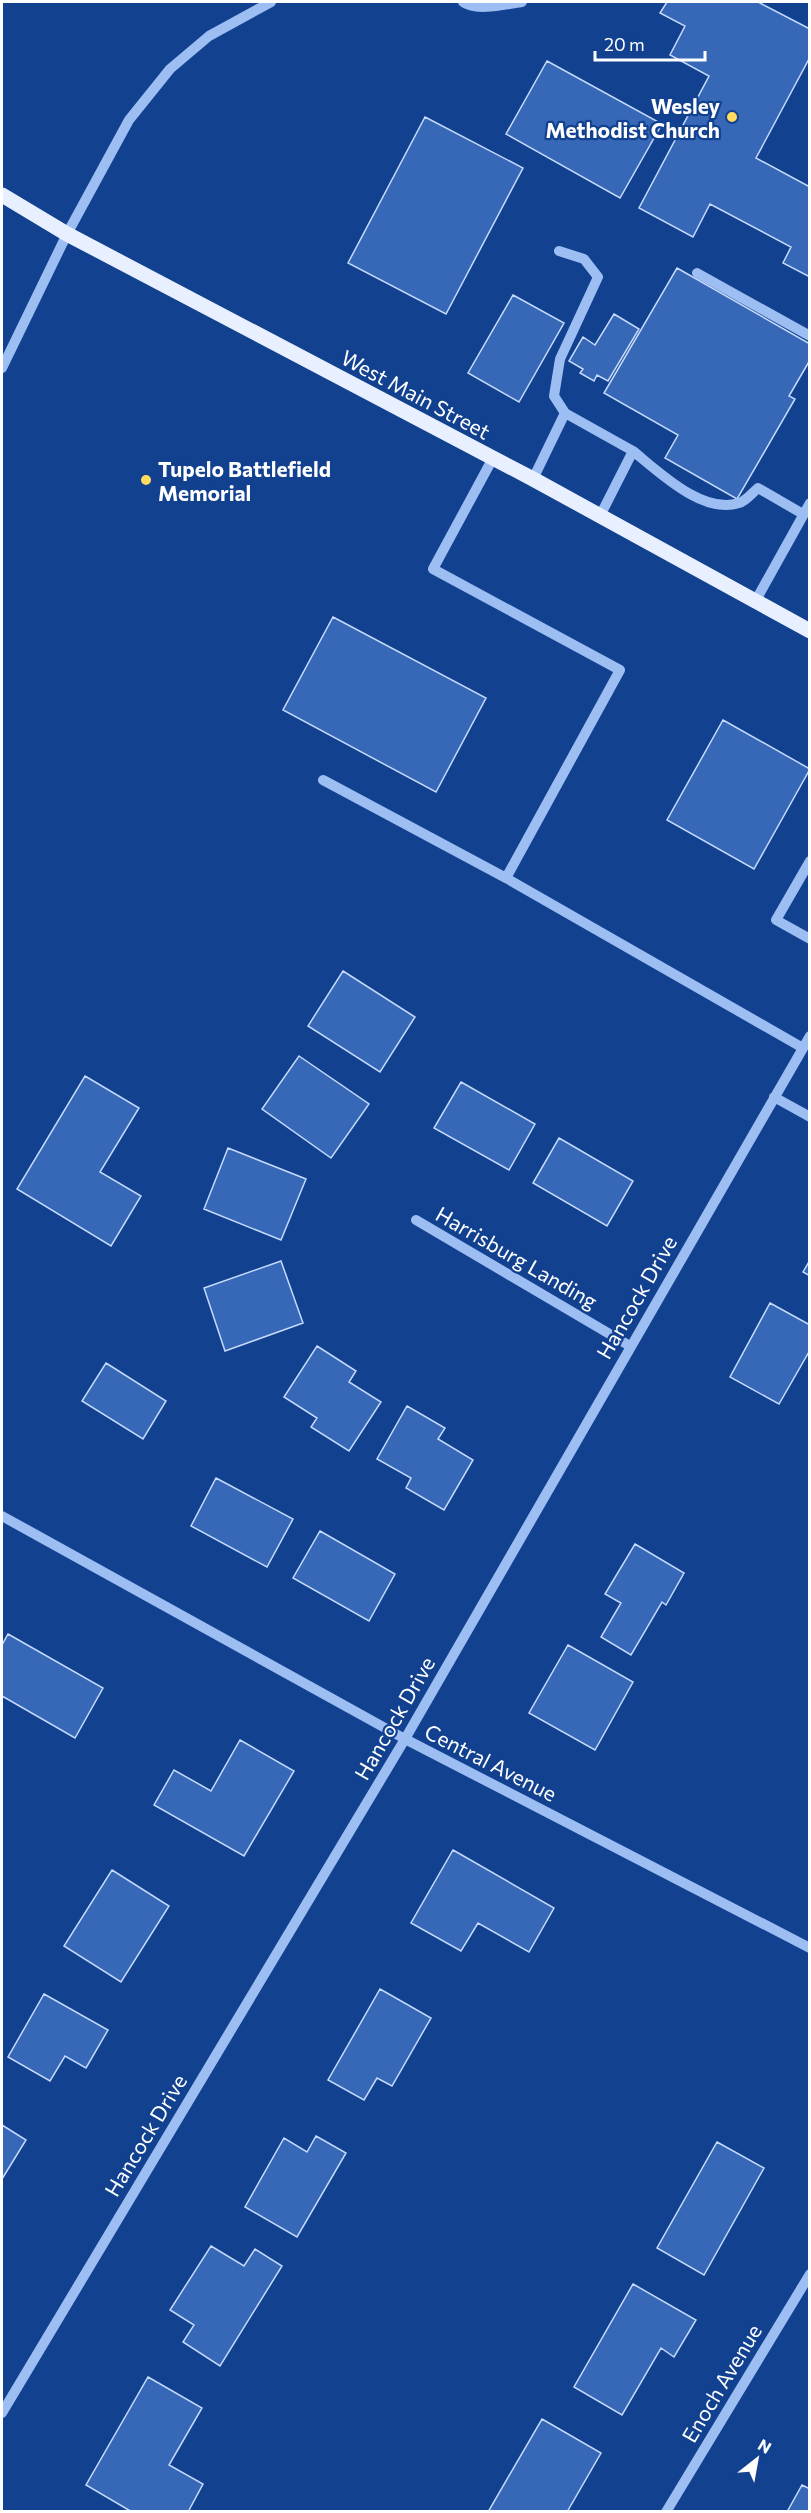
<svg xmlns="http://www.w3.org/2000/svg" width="811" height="2513" font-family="Commissioner,sans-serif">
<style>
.building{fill:#3668b7;stroke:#c5dafd;stroke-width:1.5}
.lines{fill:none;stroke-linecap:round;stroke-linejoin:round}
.minor{stroke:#9dbef2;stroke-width:10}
.major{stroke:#e8f0ff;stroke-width:15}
.poi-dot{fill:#ffdb5e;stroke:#124190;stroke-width:2}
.labels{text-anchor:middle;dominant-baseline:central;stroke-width:4.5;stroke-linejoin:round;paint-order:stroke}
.poi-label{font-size:21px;font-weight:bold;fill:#fff;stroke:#124190;text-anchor:end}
.street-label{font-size:21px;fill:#fff;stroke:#124190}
</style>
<rect width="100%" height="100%" fill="#124190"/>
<path class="building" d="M667,2H758L810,29V57L756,158L810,187V277L783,263L791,247L710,204L693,237L639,208L709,76L670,55L685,26L660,13Z
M547,61L662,124L620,198L506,134Z
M425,117L523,168L446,314L348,263Z
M677,268L810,344V360L789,396L795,399L737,499L665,458L678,435L604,393Z
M513,295L564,323L519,402L468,373Z
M614,314L639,329L608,381L597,375L594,381L580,373L583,369L569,361L583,337L595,345Z
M333,617L486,698L436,792L283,710Z
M723,720L810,769L754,869L667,820Z
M343,971L415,1017L380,1072L308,1026Z
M299,1056L369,1104L331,1158L262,1109Z
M85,1076L139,1108L100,1172L141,1196L111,1246L17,1189Z
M461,1082L535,1124L509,1170L434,1128Z
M559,1138L633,1181L607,1226L533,1183Z
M228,1148L306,1179L281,1240L204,1209Z
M810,1260V1276L803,1272Z
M281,1261L303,1323L225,1351L204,1288Z
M770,1303L810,1325V1350L779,1404L730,1377Z
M317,1346L356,1371L349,1382L381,1402L349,1451L311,1427L317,1418L284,1397Z
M106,1363L166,1401L143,1439L82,1401Z
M407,1406L445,1428L438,1439L473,1460L444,1510L406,1488L411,1478L377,1459Z
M216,1478L293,1519L267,1567L191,1526Z
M320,1531L395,1574L369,1621L293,1578Z
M635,1544L684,1573L666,1605L662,1602L631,1655L601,1637L621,1603L605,1594Z
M8,1634L103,1688L75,1738L2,1696V1645Z
M568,1645L633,1682L595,1750L529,1713Z
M240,1740L294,1771L244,1856L154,1805L174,1770L211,1791Z
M453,1850L554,1908L529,1952L478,1923L461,1951L411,1923Z
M112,1870L169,1906L121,1982L64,1946Z
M380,1989L431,2018L392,2086L377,2078L364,2100L328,2080Z
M44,1994L108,2030L86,2068L65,2056L50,2081L8,2057Z
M2,2125L26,2140L2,2179Z
M316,2136L346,2153L297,2237L245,2207L284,2138L307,2152Z
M717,2142L764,2168L704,2275L657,2248Z
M211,2246L244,2266L255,2249L282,2266L220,2366L183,2342L194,2325L170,2310Z
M633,2284L696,2320L674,2357L661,2348L622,2415L574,2387Z
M148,2377L202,2408L169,2465L203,2484L188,2512H132L86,2485Z
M542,2419L601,2453L567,2512H488Z
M802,2485L810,2489V2512H787Z"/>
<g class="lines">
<path class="minor" d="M463,2C475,12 508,4 522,2
M697,273L810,336
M2,368L67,234L129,120L170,69L209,36L271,2
M565,413L633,451L600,516
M633,451C659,472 703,515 739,503C746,501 752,493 758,488L803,514
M493,458L433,569L620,670L506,878L803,1048
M533,479L565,413L554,396L560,359L598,277L584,259L559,251
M756,600L810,503
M323,780L506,878
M810,861L776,920L810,939
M774,1097L810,1117
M416,1220L630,1346
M2,1516L405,1739L810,1948
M2,2413L405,1739L810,1036
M666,2512L810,2274"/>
<path class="major" d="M2,195L67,234L533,479L810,631"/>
</g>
<g class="poi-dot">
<circle cx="732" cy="117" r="6"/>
<circle cx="146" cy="480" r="6"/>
</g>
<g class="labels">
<g class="poi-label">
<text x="720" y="105">Wesley<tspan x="720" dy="24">Methodist Church</tspan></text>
<text x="158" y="468" text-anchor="start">Tupelo Battlefield<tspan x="158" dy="24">Memorial</tspan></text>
</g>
<g class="street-label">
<text transform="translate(416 394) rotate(28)">West Main Street</text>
<text transform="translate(517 1257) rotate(30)">Harrisburg Landing</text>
<text transform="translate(636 1297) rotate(-60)">Hancock Drive</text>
<text transform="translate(394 1718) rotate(-60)">Hancock Drive</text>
<text transform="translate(491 1762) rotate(27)">Central Avenue</text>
<text transform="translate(145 2135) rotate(-59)">Hancock Drive</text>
<text transform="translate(721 2383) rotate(-59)">Enoch Avenue</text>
</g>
</g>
<rect width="811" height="2513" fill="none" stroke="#ffffff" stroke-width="6"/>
<g transform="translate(757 2459) rotate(31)" stroke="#124190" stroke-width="4.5" paint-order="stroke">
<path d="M0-4.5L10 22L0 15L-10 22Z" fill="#ffffff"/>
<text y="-9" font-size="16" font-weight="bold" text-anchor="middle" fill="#ffffff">N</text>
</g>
<path d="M595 51v9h110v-9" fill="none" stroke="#ffffff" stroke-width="3"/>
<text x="604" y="51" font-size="18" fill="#ffffff" stroke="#124190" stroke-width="4.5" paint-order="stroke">20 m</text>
</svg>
